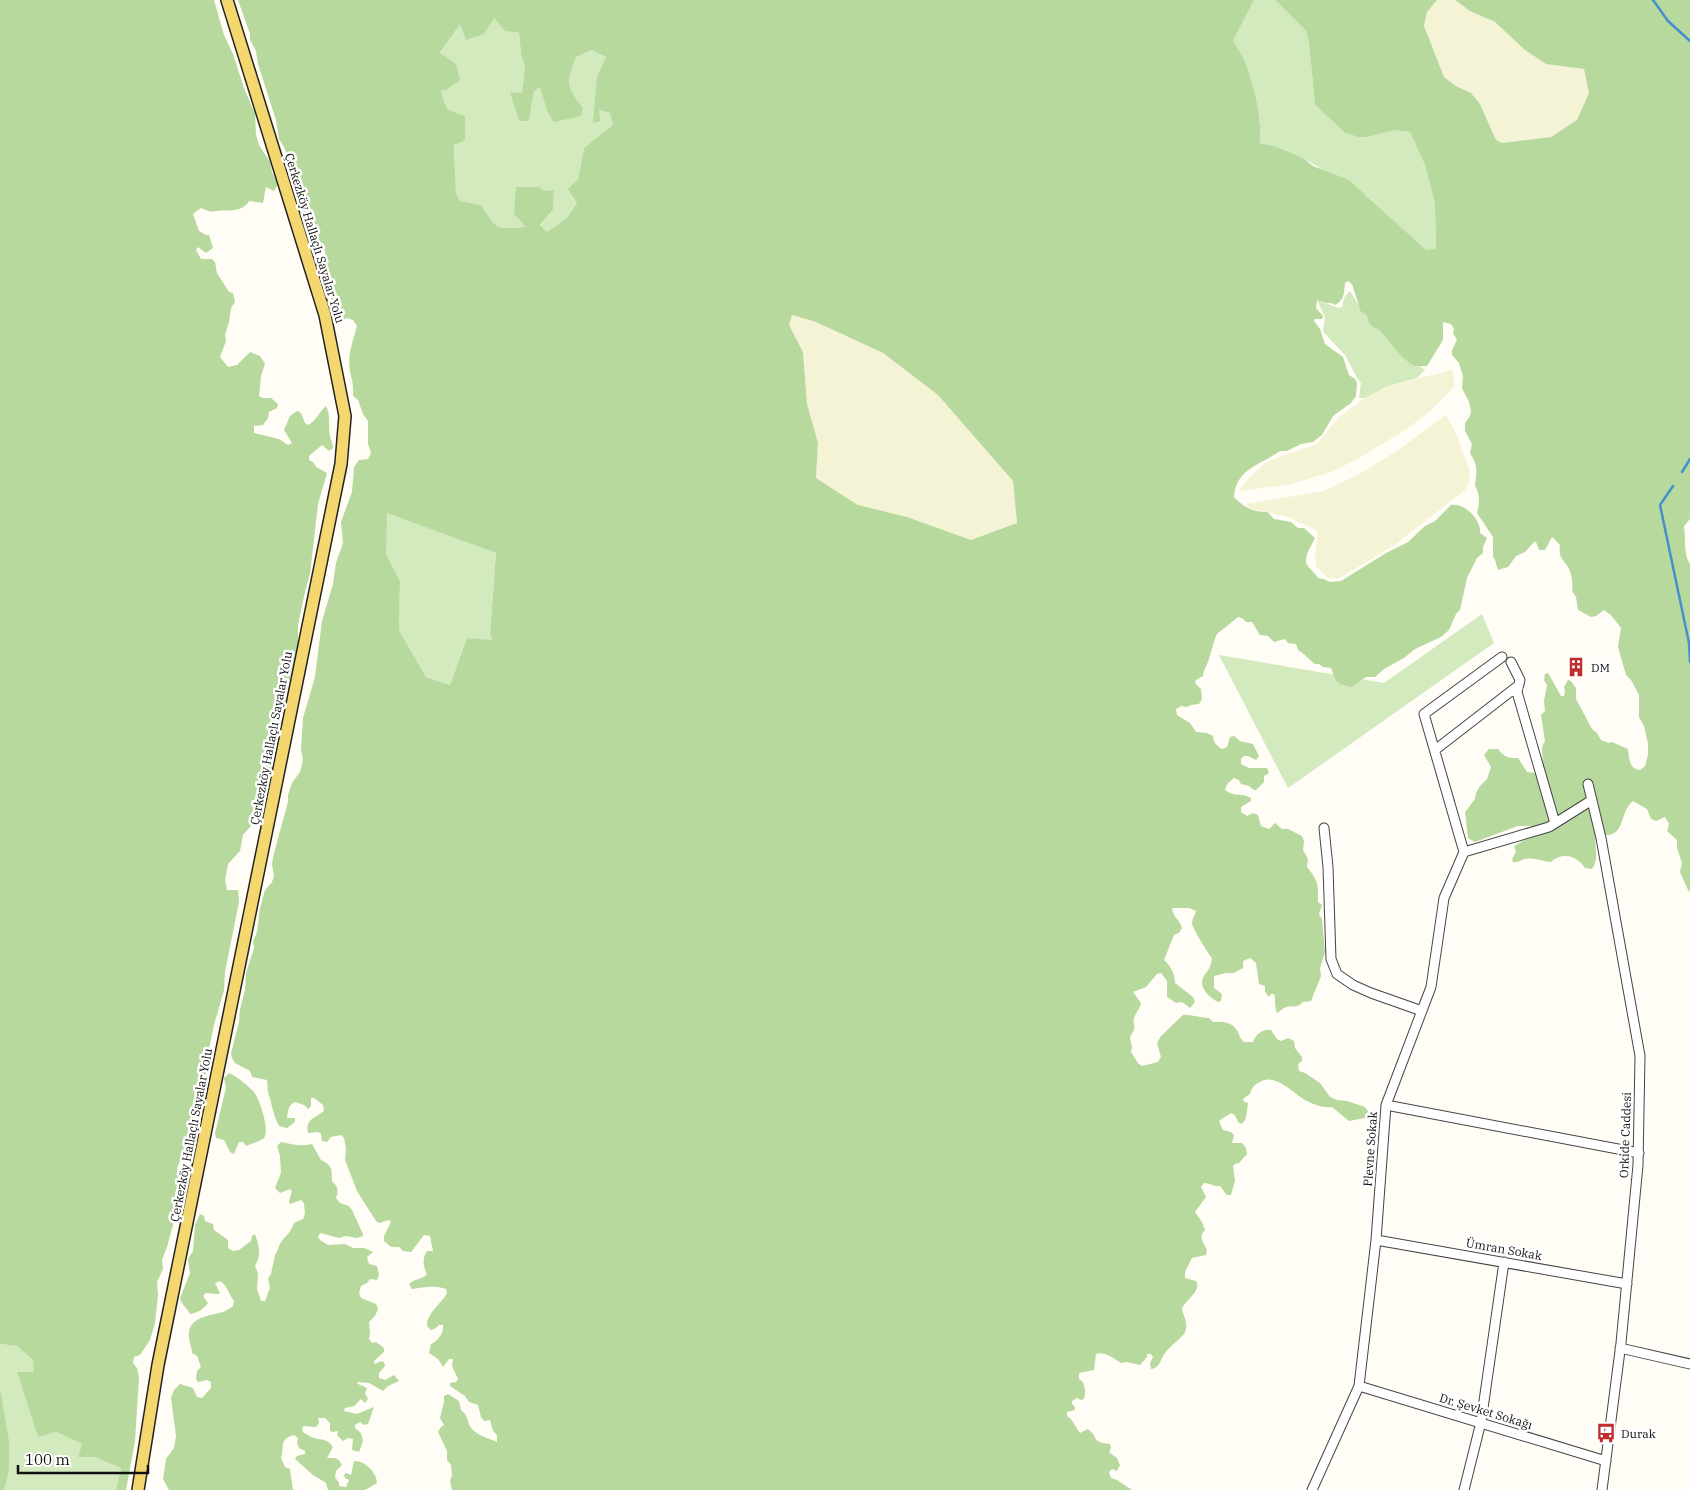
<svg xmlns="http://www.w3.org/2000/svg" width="1690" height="1490" font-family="'IBM Plex Serif',serif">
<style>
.farmland{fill:#f5f3d5}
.green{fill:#d3e9be}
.forest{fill:#b7d99e;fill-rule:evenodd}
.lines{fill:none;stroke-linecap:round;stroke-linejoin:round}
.stream{stroke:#4490ca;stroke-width:2.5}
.minor-casing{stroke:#444;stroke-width:11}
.major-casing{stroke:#222;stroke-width:14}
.minor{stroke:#fff;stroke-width:9}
.major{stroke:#f4d86f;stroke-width:11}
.labels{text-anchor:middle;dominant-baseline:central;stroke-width:5;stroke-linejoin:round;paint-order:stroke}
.street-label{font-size:12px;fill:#111;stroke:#fff}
.poi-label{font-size:12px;fill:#111;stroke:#fff;text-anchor:start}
</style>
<rect width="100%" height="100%" fill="#fffdf5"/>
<path class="farmland" d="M1437,0H1455L1470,11L1495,22L1525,50L1546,64L1584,69L1589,93L1577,120L1551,137L1502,143L1496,140L1480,104L1471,93L1456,86L1444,77L1424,26L1427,12Z
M792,315L816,322L883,353L938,395L1013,481L1017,523L971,540L907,517L858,505L816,478L818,443L807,404L803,352L789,325Z
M1452,370L1455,386L1429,412L1407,429L1359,458L1331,472L1291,484L1240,491V489L1248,479L1266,462L1317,444L1339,417L1365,398L1388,386Z
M1446,415L1456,433L1469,469L1470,481L1465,490L1396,544L1338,579L1328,578L1316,566L1315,554L1318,533L1314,529L1288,517L1251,509L1246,504L1324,491L1361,473L1397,451Z"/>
<path class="green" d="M1254,0H1275L1306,31L1309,43L1315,105L1345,133L1358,137H1368L1395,130L1410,132L1425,165L1435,204L1436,250H1425L1366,195L1303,158L1277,147L1260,143C1262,117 1254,86 1245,61C1242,54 1237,47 1233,41Z
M494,18L519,32L521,54L525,67L522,93L511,92L519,121H529L534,91L540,86L547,111L583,108L570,91L569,75L576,57L592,50L606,57L597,76L598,110L610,113L614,125L584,148L578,179L577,203L567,218L547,232L540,226L553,210L554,190L544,191L527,227C495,229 499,231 481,205L460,201L456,193L453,112L443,103L441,90L440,54L460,23Z
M1350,291L1366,317L1383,332L1405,356L1425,370L1417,378L1388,386L1365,398H1359L1361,383C1354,375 1351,364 1345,355C1338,347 1330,340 1323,331L1325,317L1317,300L1339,308L1342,307L1344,298Z
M386,512L496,553L490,634L492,641L467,638L450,685L426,677L399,630L400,581L386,554Z
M1482,614L1494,643L1288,788L1219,655L1384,683Z
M0,1344L17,1346L33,1360L35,1372H17L38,1436L56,1432L82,1444L78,1457H94L121,1468L116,1490H4C14,1451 6,1429 0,1391C0,1376 0,1359 0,1344Z"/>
<path class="forest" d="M0,0H214L224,35L233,54L244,88L255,114L256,135L259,145L270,162L272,172L278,184L274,191L266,187L263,203L249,201C241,215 224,208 211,212L201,208L193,214L199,231L206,235H209L213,248L206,253L198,247L196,250L201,259H212L215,262L217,273L229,292L233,293L235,302L231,308L229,322L225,335L226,341L220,357L228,367L237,365L250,352L260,356L265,364L261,376L259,396L263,398H271L278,404L277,408L269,412L268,418L263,425L254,426V433L279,439L288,445L292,443L284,430L290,416L297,411L301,413L305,423L308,425C317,420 319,412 326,406C331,416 328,425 330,436C331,441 333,443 333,448L329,451L322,445L309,456V460L314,463L316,467L327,473L318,504L310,574L305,592L298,625V642L281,718V725L278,735L279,745L262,798L251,814V826L243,835L240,851L228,864L225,880L227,890H238L239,902L225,972L224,990L214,1025L208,1054L205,1080L192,1129L184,1146L183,1154L177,1168L180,1187L177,1210L167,1247L162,1260L163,1269L157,1282L158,1295L155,1323L150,1340L140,1355L134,1357L133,1363L137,1368L139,1377L135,1441L126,1490H116L121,1468L94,1457H78L82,1444L56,1432L38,1437L17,1372H34L33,1360L17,1346L0,1344Z
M238,0H1254L1233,41C1237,47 1242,54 1245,61C1254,86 1262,116 1260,143L1277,147L1303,158L1313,166L1349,180L1426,250L1436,249L1435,204L1425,165L1410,132L1395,130L1368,137H1358L1345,133L1315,105L1309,43L1306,31L1275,0H1437L1427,12L1424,26L1444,77L1456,86L1471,93L1480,104L1496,140L1502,143L1551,137L1577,120L1589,93L1584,69L1546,64L1525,50L1495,22L1470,11L1455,0H1690V519L1684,526C1686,539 1683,554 1690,564V892L1688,890L1680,872L1682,863L1677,848V840L1667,831L1669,824L1665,817L1656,821L1651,819L1647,809L1633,801C1619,812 1626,836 1605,835L1602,831L1597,830C1592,844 1601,856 1592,869L1585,868C1578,856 1562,851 1551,862C1543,862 1534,857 1525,859C1520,860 1519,863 1513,862L1512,859L1516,852L1514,846L1527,839L1537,826H1518L1475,842L1468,838L1465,812L1475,799L1476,793L1480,786L1487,779L1491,767L1484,755L1489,749H1498C1504,757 1507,758 1518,758L1527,772L1536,773L1542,771C1546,761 1538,751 1545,741L1541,715L1545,711L1544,701L1547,685L1544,680L1545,674L1548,673L1561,696H1564L1565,692L1564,687L1568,680L1571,681L1576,688V699L1592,729L1597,733L1601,740L1609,743L1612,742L1628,749C1629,758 1629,769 1640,770L1645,766L1648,755V744L1644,726L1639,717V695L1631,680L1626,675L1618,647L1621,628L1611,615L1604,610L1596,616L1591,617L1578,610L1576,597L1572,591C1573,585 1572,577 1570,571C1565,559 1558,561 1560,545L1552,537L1545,550H1539L1536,542H1534L1525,552L1516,556L1508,567L1498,570L1495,560L1493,557V537L1477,513C1480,504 1480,494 1475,486C1476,471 1479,468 1470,453L1472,444L1465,431V423L1470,416L1471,411L1469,402L1462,388L1463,376L1459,363L1452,355V350L1457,340L1453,333L1454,329L1451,324L1443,322V340L1427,366H1414C1400,357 1391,343 1380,331C1378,328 1373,328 1370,324C1367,319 1368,315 1361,312L1352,284L1348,281L1345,283C1344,294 1344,300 1335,305L1331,303H1326L1317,300L1316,308L1323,316L1322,319H1315L1314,321L1320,329L1325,344L1343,357L1349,375L1355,379L1357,383L1356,396L1351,403L1333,416L1322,435L1313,442L1301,444L1287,451H1280C1261,465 1236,468 1234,497C1240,503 1247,509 1256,511C1267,513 1266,509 1274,519L1291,522L1298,528H1304L1315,538C1312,545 1303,557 1307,565C1310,569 1315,573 1318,578L1324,579L1330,582L1341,581L1386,553L1408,542L1425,526L1435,521L1451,505C1465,503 1481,519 1480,533L1487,538L1483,547V553L1477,558L1467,578L1460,610L1456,614L1449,630L1441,637L1415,649L1404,658L1384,669L1375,677H1366L1351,687L1340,684L1336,681L1331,668L1323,667L1319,664H1315C1308,659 1305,654 1298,650L1296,644L1288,643L1285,639L1274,642L1268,636L1260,635L1252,622H1246L1242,618L1238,617L1217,634C1213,642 1212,651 1209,659C1207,665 1204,669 1203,676L1196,680L1195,683L1201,689L1202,699L1199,704L1191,705L1187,707L1181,706L1176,709L1177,715L1190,723L1196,732L1207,733L1213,736C1213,741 1217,747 1222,749L1227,747L1230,737L1234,736L1240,741L1253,744L1259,756L1256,760L1248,756H1244L1241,759V764L1249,768H1267L1269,773L1264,776V782L1256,790H1254L1249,786L1241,784L1239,780L1234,778L1227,784L1225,790C1236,798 1240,792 1251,798V801L1241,807V812L1247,816L1253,813L1258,815L1261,826L1269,829L1275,823L1282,829H1288L1302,836L1304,841L1303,850L1308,859L1307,867C1319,882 1318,884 1318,902L1322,905L1319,914L1322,919L1325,952L1320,968L1321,976L1311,1001L1303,1002C1295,1010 1292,1004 1284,1008C1282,1009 1280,1011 1277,1013C1274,1006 1276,1000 1274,994H1271L1269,997L1265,992V986L1259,984L1256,963L1250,958L1243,961V968L1234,973H1226L1214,976V988L1222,994L1221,1001L1218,1002C1210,998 1197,987 1204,976C1209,969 1211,967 1212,958C1209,955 1191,926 1192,923C1192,919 1195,915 1196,911L1189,908H1172C1173,917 1180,920 1182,928L1179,933L1174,935L1164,960C1171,966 1175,974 1175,983L1193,997L1195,1002L1190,1008L1182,1002L1176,1003L1167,997V981L1161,973L1157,974L1146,987L1133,992L1141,1003C1140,1009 1136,1012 1134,1018C1132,1027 1138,1025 1130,1037L1132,1047L1131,1052L1138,1063L1142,1066L1158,1062L1161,1057L1157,1043L1161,1036L1183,1015C1187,1014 1202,1018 1209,1018L1213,1022C1220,1021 1232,1022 1236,1029C1240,1034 1238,1036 1244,1042H1253C1256,1034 1263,1029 1271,1030L1277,1039L1281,1041L1288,1038L1294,1041L1295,1048L1302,1057V1061L1298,1064L1299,1071L1305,1073L1320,1083L1330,1097L1337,1100L1347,1101L1365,1107L1368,1111L1365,1118L1349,1121L1332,1107C1323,1108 1316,1105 1309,1102C1295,1096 1277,1072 1260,1082C1254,1085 1252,1087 1250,1094L1244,1098L1243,1101L1248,1103L1246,1118L1242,1124L1238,1122L1235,1115L1231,1113L1219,1121L1223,1130L1231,1132L1234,1135L1232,1143H1242L1246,1148L1247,1154L1239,1163L1235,1164L1233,1166L1235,1181L1231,1195H1227L1220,1186C1214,1187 1209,1183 1204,1183L1201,1187L1206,1197L1195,1212L1202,1222L1205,1230C1198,1237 1203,1242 1207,1250L1206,1255L1192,1258L1185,1272V1278L1196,1281C1202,1290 1187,1299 1182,1308C1183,1316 1189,1323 1185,1332C1184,1336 1169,1347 1166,1352C1160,1358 1161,1368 1151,1369L1150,1363L1153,1357L1151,1354H1147V1357L1140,1365L1127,1362L1121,1363C1113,1358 1105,1351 1096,1354L1094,1370L1079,1373V1379L1083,1382C1085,1388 1086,1393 1084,1399L1081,1400L1077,1398L1072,1401V1404L1075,1407V1410L1067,1412V1416L1071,1419L1080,1433L1088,1429C1100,1438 1090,1442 1110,1444L1111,1448L1109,1452L1117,1458L1120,1465L1117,1471L1112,1469L1109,1472L1111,1478L1117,1480L1132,1490H452L450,1481L452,1475L451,1465L447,1460V1451L438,1432L441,1427L444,1425L440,1418L444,1402V1396L448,1394L459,1401L461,1410C468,1415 467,1422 471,1428C478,1436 488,1438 497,1442V1435L493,1431L490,1420L484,1421L481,1417L478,1405L469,1402L465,1396L450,1386V1383L456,1382L458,1379L452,1366L453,1359H449L443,1367L438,1359L429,1353L431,1344C438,1341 444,1333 443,1325H439L436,1328L431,1330L427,1326C426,1314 442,1303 447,1293L446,1289C435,1285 424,1287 412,1289L409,1284C413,1279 422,1280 427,1274C423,1266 422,1259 427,1251H433L430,1236L424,1235L411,1252L403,1251L399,1247H391L384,1241V1236L391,1222L389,1220L379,1223L376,1221L357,1191L345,1160L346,1149L344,1138L341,1135L331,1137L327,1142L322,1141L321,1134L318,1132L308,1133C305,1119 315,1118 324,1111L323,1105L314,1098H311V1106L308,1109L304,1105L295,1102C288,1105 288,1111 287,1118H295V1122L287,1128L279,1126C273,1115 272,1104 268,1092C267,1088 268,1084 267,1080L252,1077L250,1071L235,1063L232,1058L231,1053L239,1022L240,1009L245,990L246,973L254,948L253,942L257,932L260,908L265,890L272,882L274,876L272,864L274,853L288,802V795L292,783L300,772L303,760L301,749L303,718L315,677L322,621L333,584L336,563L343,543L341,522L352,492L354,467L359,460L368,459L371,453L368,444V421L363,414L358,400L353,396C354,386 352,380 350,371C347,356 353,341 357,326L353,320L347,318L341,321L334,314L331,299L333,290L330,281L326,278L324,274V267L326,263V257L324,247L313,234L304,214L298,184L284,147L279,139L276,120L258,64L256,51L250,40V34ZM494,18L505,31L519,32L521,54L525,67L522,93L510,92L519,121H529L534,91L540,87L547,111L554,122L581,116L583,108C566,86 566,83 576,57L592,50L606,57L597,76L593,123L600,121L599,110L610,113L613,125L584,148L578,179L568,189L577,203L567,218L547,232L540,225L553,210L554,190L544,191L539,187H516L514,214L526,227C494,229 499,231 481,205L460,201L456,193L454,145L465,140V116C448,111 444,108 441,90H446L460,80L456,64L440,53L460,24L466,40L484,34ZM792,315L816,322L883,353L938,395L1013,481L1017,523L971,540L907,517L858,505L816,478L818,443L807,404L803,352L789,325ZM387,513L496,553L490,634L492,640L467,638L450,685L426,677L399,630L400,581L386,554Z
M229,1073C237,1076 248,1086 254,1092C260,1100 270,1130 264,1138C261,1141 250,1144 246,1146L243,1142H239L234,1154L230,1152L224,1140L216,1138L215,1133L226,1088L224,1078Z
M281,1142C292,1144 300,1147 312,1144L321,1160C332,1165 332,1169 332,1181C338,1187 339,1190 336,1198L340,1203L349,1206L352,1210L363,1234V1236L357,1238L346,1236L339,1238L320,1233L318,1237L320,1240L328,1245L345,1244L353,1248H364L373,1252L367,1257L369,1264L377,1266L379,1275L377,1280L370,1279L367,1283L361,1286L359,1293L361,1298L376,1304L378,1309L375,1316L369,1322L370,1333L369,1339L372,1343L376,1342L384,1348V1352L374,1361L375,1364L381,1361L384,1362L385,1366L379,1373V1378L385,1380L394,1375L399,1381L388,1386L383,1391L369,1383L357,1382L358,1384L367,1388L365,1393L368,1399L365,1403L361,1399L354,1406L345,1408L344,1411L357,1414L374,1407L368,1424L364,1425L360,1422L355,1425V1428L361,1433L363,1441L359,1452L352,1450L353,1439L348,1438L343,1441L337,1435L338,1432L337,1431L332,1432L330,1430V1423L325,1418H318L319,1423L316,1427L304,1426L302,1428L303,1432C306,1434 311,1437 314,1438C322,1440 328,1439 333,1447L327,1458C335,1458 338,1457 342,1465L336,1471L335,1477L339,1483V1486L346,1487L349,1480L345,1478L344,1475L346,1473L351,1475L354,1461C365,1460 377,1473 377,1483L365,1490H328L326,1483L313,1475L295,1459L297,1456L305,1454V1451L299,1448L297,1443L298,1438L294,1435C278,1439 285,1448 281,1458L285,1467L290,1469L293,1490H169L163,1479L166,1459L174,1448L176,1436L171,1398L174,1390L180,1384L193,1388L197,1397L202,1398L211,1388V1382L207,1380L198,1382L196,1379L197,1371L201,1367L197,1356L192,1353C192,1347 189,1342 189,1337C187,1317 209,1316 223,1312C226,1311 230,1308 233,1306L234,1301C229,1295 227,1285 220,1281L215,1283L220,1293L218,1294L206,1293L203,1296L208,1303C204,1309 197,1313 190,1314C187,1308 181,1304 180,1298L190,1273L188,1259L193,1251L195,1225L200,1214L204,1216L205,1221L213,1224L214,1230L228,1240V1248L233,1251L239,1250L251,1241L252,1236L255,1234C259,1247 262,1253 255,1266L258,1273L257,1289L261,1301H265L270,1288L268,1278L271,1274L275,1255C278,1251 278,1248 280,1244C286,1234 289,1236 294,1223L303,1219L305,1214L304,1203L301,1200L290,1204L289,1201L292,1191L290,1189L280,1193L275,1188L281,1173L280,1156L277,1146Z
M0,1388L9,1441V1470L4,1490H0Z"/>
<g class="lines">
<path class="stream" d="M1653,0L1668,21L1690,41
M1682,472L1690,459
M1673,486L1660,505L1689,643L1690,662"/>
<defs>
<path id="minor" d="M1511,662L1520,680L1517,692L1555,823
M1435,750L1519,685
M1588,784L1601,838L1640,1056L1638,1165L1621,1343L1602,1490
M1324,828L1328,867L1331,959L1337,974L1353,985L1371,993L1422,1011
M1464,852L1424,714L1502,657
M1386,1105L1639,1153
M1376,1240L1627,1284
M1620,1348L1690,1364
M1359,1386L1606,1461
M1312,1490L1359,1386L1376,1240L1386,1105L1431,987L1444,898L1464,852L1549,827L1592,800
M1464,1490L1481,1422L1504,1262"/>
<path id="major" d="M138,1490L158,1365L341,464L345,416L325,315L227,0"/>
</defs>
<use href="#minor" class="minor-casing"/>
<use href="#major" class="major-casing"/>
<use href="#minor" class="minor"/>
<use href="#major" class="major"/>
</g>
<defs>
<symbol id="building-bare" viewBox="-9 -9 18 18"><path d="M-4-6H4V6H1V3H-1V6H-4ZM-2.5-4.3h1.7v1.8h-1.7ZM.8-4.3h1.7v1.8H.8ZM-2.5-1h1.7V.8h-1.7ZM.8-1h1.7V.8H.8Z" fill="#be2c2e" stroke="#fff" stroke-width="2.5" paint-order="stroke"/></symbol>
<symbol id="bus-bare" viewBox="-9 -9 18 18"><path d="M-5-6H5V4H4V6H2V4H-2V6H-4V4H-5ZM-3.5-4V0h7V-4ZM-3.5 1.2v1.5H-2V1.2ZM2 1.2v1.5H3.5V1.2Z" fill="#be2c2e" stroke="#fff" stroke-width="2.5" paint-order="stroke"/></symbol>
</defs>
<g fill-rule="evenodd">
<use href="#building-bare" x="1562" y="653" width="28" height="28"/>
<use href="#bus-bare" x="1592" y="1419" width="28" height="28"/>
</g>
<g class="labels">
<g class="street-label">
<text transform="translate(315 238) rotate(73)">Çerkezköy Hallaçlı Sayalar Yolu</text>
<text transform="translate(271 738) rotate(-79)">Çerkezköy Hallaçlı Sayalar Yolu</text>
<text transform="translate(191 1135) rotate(-79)">Çerkezköy Hallaçlı Sayalar Yolu</text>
<text transform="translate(1625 1135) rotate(-88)">Orkide Caddesi</text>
<text transform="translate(1370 1149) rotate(-86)">Plevne Sokak</text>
<text transform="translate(1504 1249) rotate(10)">Ümran Sokak</text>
<text transform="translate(1486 1411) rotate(17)">Dr. Şevket Sokağı</text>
</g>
<g class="poi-label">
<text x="1591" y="667">DM</text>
<text x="1621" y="1433">Durak</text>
</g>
</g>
<path d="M18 1465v8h130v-8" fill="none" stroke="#111111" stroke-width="2.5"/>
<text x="25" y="1465" font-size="15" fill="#111111" stroke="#ffffff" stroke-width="4" paint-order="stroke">100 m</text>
</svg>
